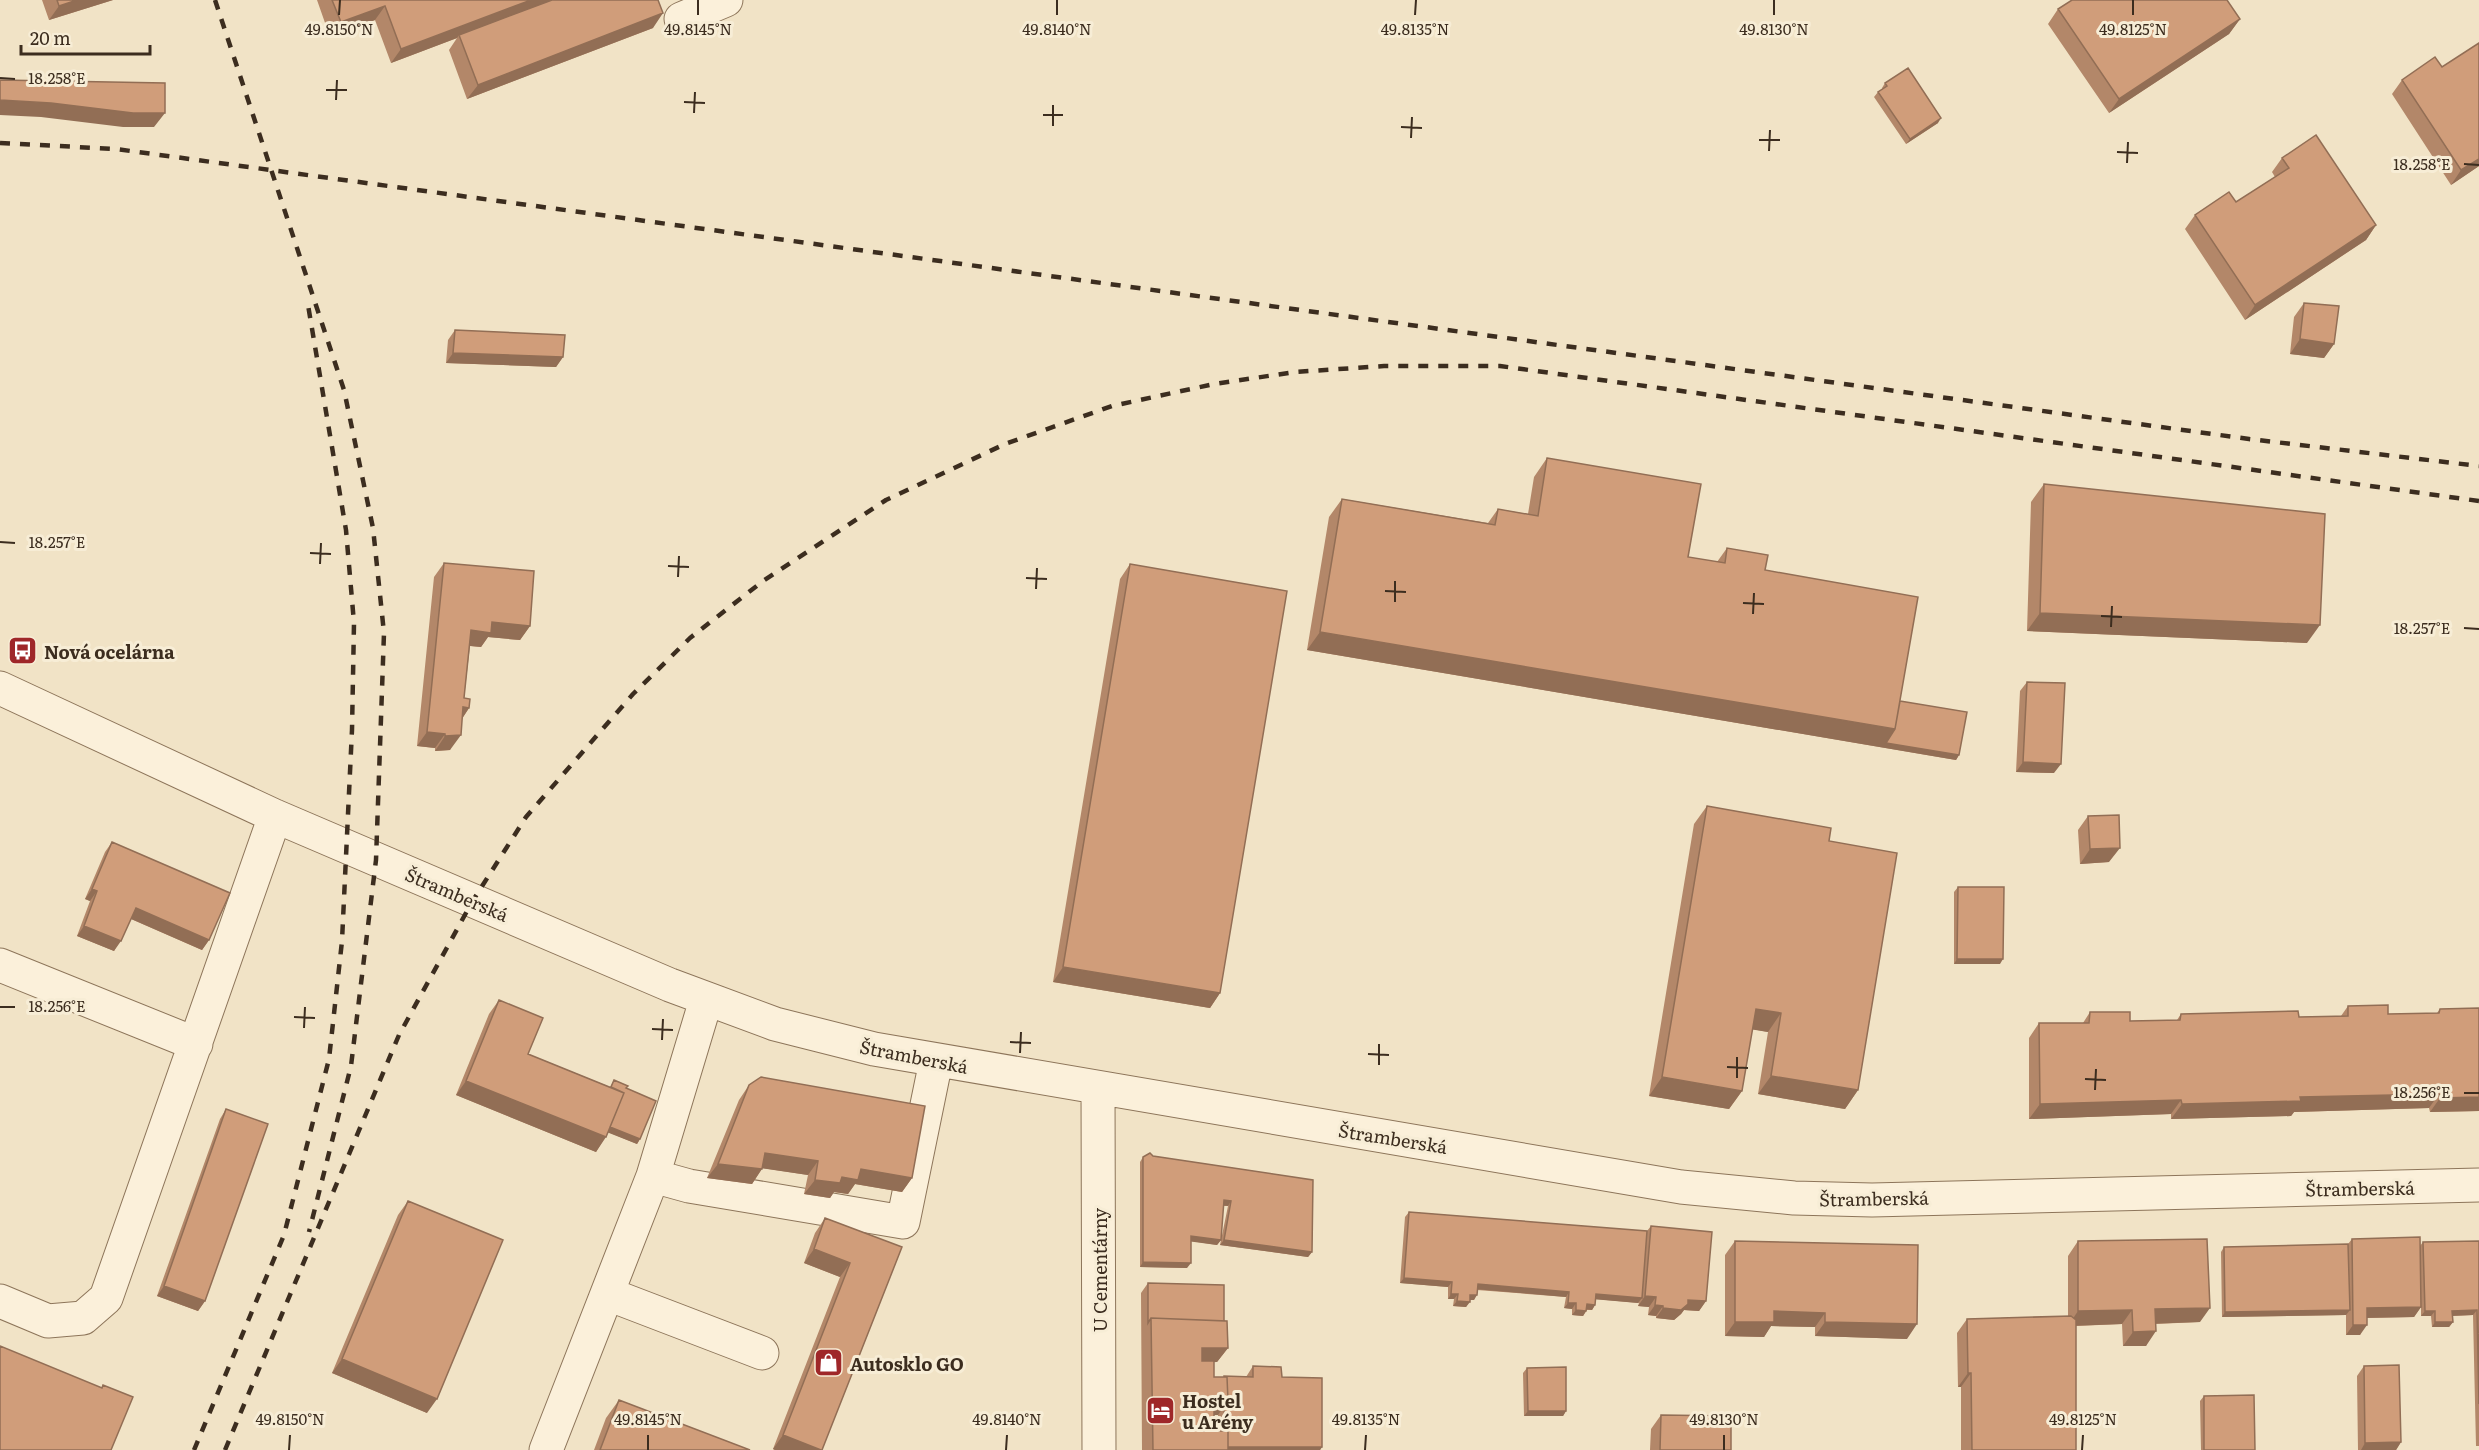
<svg xmlns="http://www.w3.org/2000/svg" width="2479" height="1450" font-family="Literata,serif">
<style>
.lines{fill:none;stroke-linecap:round;stroke-linejoin:round}
.minor-casing{stroke:#8d755a;stroke-width:35}
.minor{stroke:#fbf0da;stroke-width:33}
.rail{stroke:#3c2d1f;stroke-width:4.5;stroke-dasharray:10 10;stroke-linecap:butt}
.wall{fill:#b38769;fill-rule:evenodd}
.shaded-wall{fill:#926e55}
.building{fill:#d09d7a;stroke:#926e55;stroke-width:1.5}
.ticks{fill:none;stroke:#3c2d1f;stroke-width:2}
.labels{text-anchor:middle;dominant-baseline:central;stroke-width:6;stroke-linejoin:round;paint-order:stroke}
.poi-label{font-size:18px;font-weight:bold;fill:#3c2d1f;stroke:#f7edd6;text-anchor:start}
.street-label{font-size:18px;fill:#3c2d1f;stroke:#f7edd6}
.ticks-label{font-size:15px;text-anchor:middle;fill:#3c2d1f;stroke:#f7edd6;stroke-width:6;stroke-linejoin:round;paint-order:stroke}
</style>
<rect width="100%" height="100%" fill="#f1e3c6"/>
<g class="lines">
<defs>
<path id="minor" d="M681,19L726,0
M0,688L275,816L670,985L775,1024L874,1049L1681,1187L1794,1198L1872,1200L2479,1185
M0,965L196,1044
M1098,1089L1099,1450
M653,1176L689,1186L903,1222L936,1061
M608,1294L762,1353
M0,1301L48,1321L83,1318L106,1298L275,816
M546,1450L653,1176L706,1000"/>
</defs>
<use href="#minor" class="minor-casing"/>
<use href="#minor" class="minor"/>
<path class="rail" d="M215,0L344,390L373,528L384,633L376,860L351,1066L309,1232
M0,143L116,149L2249,439L2479,466
M194,1450L284,1235L329,1059L342,941L352,730L354,623L346,530L307,299
M225,1450L399,1035L472,902L526,817L633,694L690,638L763,581L886,500L1005,444L1112,406L1214,384L1295,372L1384,366H1500L2479,501"/>
</g>
<path class="wall" d="M42,0H113L49,20Z
M317,0H658L653,28L467,99L449,50L457,38L391,63L375,20L330,37Z
M2058,9L2240,19L2229,34L2109,113L2048,24Z
M2479,43V166L2451,185L2392,94L2402,80L2442,67Z
M1885,83L1938,123L1906,144L1874,97L1878,92L1883,89L1882,88Z
M2282,158L2376,225L2366,240L2245,320L2185,229L2195,215L2236,202L2275,177L2272,172Z
M2304,303L2334,344L2324,358L2290,354L2294,317Z
M455,330L563,357L556,367L446,363L448,340Z
M1547,458L1688,557L1717,562L1727,548L1765,570L1900,701L1959,755L1956,760L1307,650L1329,517L1342,499L1488,523L1498,509L1528,514L1534,477Z
M2044,484L2307,643L2027,631L2031,502Z
M444,563L530,626L520,640L488,637L481,647L470,646L464,698L469,708L462,719L450,750L435,751V748L417,746L434,577Z
M1130,564L1220,993L1210,1008L1053,982L1120,579Z
M2027,682L2054,773L2016,772L2020,691Z
M1707,806L1829,841L1858,1090L1845,1109L1758,1094L1768,1032L1752,1029L1742,1091L1729,1109L1649,1096L1694,824Z
M2088,816L2109,862L2080,864L2078,830Z
M112,842L209,940L202,950L131,919L114,951L77,936L90,901L85,899L105,852Z
M1958,887L2000,964H1954V892Z
M499,1000L528,1054L610,1087L614,1080L626,1088L640,1139L637,1144L608,1132L596,1152L456,1095L489,1014Z
M2348,1006L2388,1014L2437,1013L2440,1009L2479,1008V1111L2430,1112L2429,1108L2294,1112L2291,1116L2171,1119V1114L2029,1119V1038L2039,1023H2083L2090,1012L2130,1021L2177,1020L2181,1014L2299,1017L2341,1016Z
M749,1085L912,1178L902,1192L855,1184L848,1194L834,1192L830,1198L804,1194L808,1175L762,1168L752,1184L707,1178L739,1100Z
M226,1109L205,1301L198,1311L157,1296L220,1119Z
M1153,1156L1313,1180L1312,1252L1308,1257L1220,1245L1228,1206H1223L1221,1240L1217,1245L1191,1241L1187,1268L1140,1267V1162L1143,1157Z
M408,1201L427,1413L332,1373L398,1215Z
M1409,1212L1647,1231L1651,1226L1706,1301L1699,1311L1684,1310L1681,1314L1674,1320L1656,1318V1316L1648,1315L1649,1307L1638,1306L1639,1303L1595,1299V1305L1592,1310H1587L1583,1316L1572,1315V1309L1564,1308L1566,1297L1477,1290L1474,1300H1470L1466,1307L1453,1306L1454,1299H1448V1287L1400,1283L1405,1217Z
M825,1218L902,1247L822,1450H775L773,1449L840,1277L804,1263L815,1233Z
M2352,1239L2420,1246L2423,1242L2479,1241V1446H2476L2473,1315L2452,1316L2453,1322L2449,1327H2432L2431,1316H2421V1307L2414,1317L2367,1318L2360,1335H2346V1315L2222,1317L2221,1252L2224,1247L2348,1244Z
M1735,1241L1907,1339L1815,1336V1327L1771,1326L1764,1337L1725,1336V1255Z
M2078,1241L2200,1322L2155,1324L2146,1346H2123L2122,1324L2076,1326V1450H1961V1387H1958L1957,1333L1967,1319L2068,1316V1256Z
M1148,1283L1224,1321L1228,1348L1217,1362H1214V1377H1246L1253,1366L1282,1377L1322,1447L1320,1450H1142L1141,1293ZM1214,1415H1218V1431H1205Z
M2364,1366L2401,1442L2396,1450H2358L2357,1376Z
M1527,1368L1566,1411L1563,1416H1524L1523,1373Z
M2204,1396L2255,1450H2201L2200,1401Z
M619,1400L750,1450H594L606,1418Z
M1661,1415L1731,1450H1650L1651,1429Z"/>
<path class="shaded-wall" d="M77,0H113L49,20L59,6Z
M531,0H560L459,35L457,38L391,63L401,49Z
M385,6L375,20L330,37L341,22Z
M663,13L653,28L467,99L478,85Z
M2240,19L2229,34L2109,113L2119,99Z
M0,100L51,103L165,113L154,127H123L41,117L0,115Z
M1941,118L1938,123L1906,144L1910,139Z
M2479,159V166L2451,185L2461,170Z
M2376,225L2366,240L2245,320L2255,305Z
M2300,339L2334,344L2324,358L2290,354Z
M453,353L563,357L556,367L446,363Z
M2040,613L2320,625L2307,643L2027,631Z
M492,622L530,626L520,640L488,637L481,647L461,645L471,630Z
M1320,632L1895,729L1959,755L1956,760L1307,650Z
M463,707L469,708L459,723Z
M427,732L445,734L435,748L417,746Z
M461,735L450,750L435,751L445,736Z
M2023,762L2061,764L2054,773L2016,772Z
M2120,848L2109,862L2080,864L2090,849Z
M92,889L97,891L90,901L85,899Z
M136,908L209,940L202,950L129,918Z
M84,926L121,941L114,951L77,936Z
M1957,959H2003L2000,964H1954Z
M1063,967L1220,993L1210,1008L1053,982Z
M1756,1009L1781,1013L1768,1032L1743,1028Z
M1771,1076L1858,1090L1845,1109L1758,1094Z
M1662,1077L1742,1091L1729,1109L1649,1096Z
M466,1081L606,1137L596,1152L456,1095Z
M2439,1094L2429,1108L2294,1112L2291,1116L2171,1119L2182,1104L2300,1097Z
M2479,1097V1111L2430,1112L2440,1098Z
M2181,1100L2171,1114L2029,1119L2040,1104Z
M607,1126L640,1139L637,1144L604,1131Z
M765,1153L818,1161L808,1175L754,1167Z
M718,1164L762,1169L752,1184L707,1178Z
M861,1169L912,1178L902,1192L855,1184L848,1194L834,1192L830,1198L804,1194L815,1180L842,1177Z
M1224,1200L1231,1201L1228,1206L1220,1205Z
M1191,1236L1221,1240L1217,1245L1187,1241Z
M1224,1240L1312,1252L1308,1257L1220,1245Z
M814,1249L850,1263L840,1277L804,1263Z
M1143,1262L1191,1263L1187,1268L1140,1267Z
M1404,1278L1452,1282L1448,1287L1400,1283Z
M1478,1284L1569,1292L1566,1297L1474,1289Z
M164,1286L205,1301L198,1311L157,1296Z
M1451,1294H1458L1454,1299H1448Z
M1596,1294L1642,1298L1638,1303L1592,1299Z
M1470,1295H1477L1474,1300H1466Z
M1645,1296L1656,1297L1649,1307L1638,1306Z
M1688,1300L1706,1301L1699,1311L1684,1310L1681,1314L1674,1320L1656,1318L1663,1308Z
M1457,1301L1470,1302L1466,1307L1453,1306Z
M1568,1303H1576L1572,1309L1564,1308Z
M1587,1304L1595,1305L1592,1310L1584,1309Z
M1655,1305L1663,1306L1656,1316L1648,1315Z
M2421,1307L2414,1317L2360,1318L2367,1308Z
M2210,1308L2200,1322L2145,1324L2155,1309Z
M1576,1310L1586,1311L1583,1316L1572,1315Z
M2132,1310L2122,1324L2068,1326L2078,1311Z
M2350,1310L2346,1315L2222,1317L2225,1312Z
M2477,1310L2473,1315L2449,1316L2452,1311Z
M1774,1311L1825,1313L1815,1327L1771,1326L1764,1337L1725,1336L1735,1322Z
M2425,1311H2435L2431,1316H2421Z
M1825,1322L1917,1324L1907,1339L1815,1336Z
M2435,1322H2453L2449,1327H2432Z
M2353,1325H2367L2360,1335H2346Z
M2156,1331L2146,1346H2123L2133,1332Z
M1202,1348H1228L1217,1362L1192,1363Z
M342,1359L437,1399L427,1413L332,1373Z
M1968,1373H1971L1961,1387H1958Z
M1214,1401H1228L1218,1415H1203Z
M1528,1411H1566L1563,1416H1524Z
M1202,1418H1214L1204,1432H1192Z
M783,1435L821,1450H775L773,1449Z
M2401,1442L2396,1450H2361L2365,1443Z
M1225,1447H1322L1320,1450H1222Z"/>
<path class="building" d="M57,0H77L59,6Z
M332,0H531L401,49L385,6L341,22Z
M552,0H658L663,13L478,85L459,35Z
M2072,0H2227L2240,19L2119,99L2058,9Z
M2479,43V159L2461,170L2402,80L2435,57L2442,67Z
M1908,68L1941,118L1910,139L1878,92L1887,86L1885,83Z
M0,80L165,83V113H133L51,103L0,100Z
M2316,135L2376,225L2255,305L2195,215L2229,192L2236,202L2289,168L2282,158Z
M2304,303L2339,306L2334,344L2300,339Z
M455,330L565,335L563,357L453,353Z
M1547,458L1701,484L1688,557L1725,563L1727,548L1768,555L1765,570L1918,597L1895,729L1320,632L1342,499L1495,525L1498,509L1538,516Z
M2044,484L2325,514L2320,625L2040,613Z
M444,563L534,571L530,626L492,622L491,633L471,630L464,698L470,699L469,708L463,707L461,735L445,736V734L427,732Z
M1130,564L1287,591L1220,993L1063,967Z
M2027,682L2065,683L2061,764L2023,762Z
M1900,701L1967,712L1959,755L1886,743L1895,729Z
M1707,806L1831,828L1829,841L1897,853L1858,1090L1771,1076L1781,1013L1756,1009L1742,1091L1662,1077Z
M2119,815L2120,848L2090,849L2088,816Z
M112,842L230,893L209,940L136,908L121,941L84,926L97,891L92,889Z
M1958,887H2004L2003,959H1957Z
M499,1000L543,1018L528,1054L624,1093L606,1137L466,1081Z
M2388,1005V1014L2439,1013L2440,1009L2479,1008V1097L2440,1098L2439,1094L2300,1097L2301,1101L2182,1104L2181,1100L2040,1104L2039,1023H2089L2090,1012H2130V1021L2180,1020L2181,1014L2298,1011L2299,1017L2348,1016V1006Z
M761,1077L925,1106L912,1178L861,1169L858,1180L842,1177L840,1183L815,1180L818,1161L765,1153L762,1169L718,1164L749,1085Z
M614,1080L628,1086L626,1088L656,1101L640,1139L610,1127L624,1093L611,1087Z
M226,1109L268,1124L205,1301L164,1286Z
M1150,1153L1153,1156L1313,1180L1312,1252L1224,1240L1231,1201L1224,1200L1221,1240L1191,1236V1263L1143,1262V1157Z
M408,1201L503,1240L437,1399L342,1359Z
M1409,1212L1647,1231L1642,1298L1596,1294L1595,1305L1587,1304L1586,1311L1576,1310V1303H1568L1569,1292L1478,1284L1477,1295H1470V1302L1457,1301L1458,1294H1451L1452,1282L1404,1278Z
M825,1218L902,1247L822,1450H821L783,1435L850,1263L814,1249Z
M1651,1226L1712,1232L1706,1301L1688,1300V1304L1681,1310L1663,1308V1306L1655,1305L1656,1297L1645,1296Z
M2420,1237L2421,1307L2367,1308V1325H2353L2352,1239Z
M2207,1239L2210,1308L2155,1309L2156,1331L2133,1332L2132,1310L2078,1311V1241Z
M1735,1241L1918,1245L1917,1324L1825,1322V1313L1774,1311V1322H1735Z
M2479,1241V1404L2477,1310L2452,1311L2453,1322H2435V1311H2425L2423,1242Z
M2348,1244L2350,1310L2225,1312L2224,1247Z
M1148,1283L1224,1285V1321L1151,1318L1148,1323Z
M2071,1316L2076,1320V1450H1972L1971,1373H1968L1967,1319Z
M1151,1318L1227,1321L1228,1348H1202V1361H1214V1377H1227L1228,1401H1214V1418H1202V1431H1228V1450H1153Z
M0,1346L102,1388L103,1385L133,1397L111,1450H0Z
M2399,1365L2401,1442L2365,1443L2364,1366Z
M1253,1366L1281,1367L1282,1377L1322,1378V1447H1228V1431H1225L1224,1406L1228,1401L1227,1377H1224V1376L1253,1377Z
M1566,1367V1411H1528L1527,1368Z
M2254,1395L2255,1450H2204V1396Z
M619,1400L750,1450H600Z
M1661,1415L1731,1416V1450H1660Z"/>
<path class="ticks" d="M339,15L340,0M698,15V0M1057,15V0M1415,15L1416,0M1774,15V0M2133,15V0M0,78L15,79M326,90H347M336,100L337,80M684,102L705,103M694,113L695,92M1043,115H1063M1053,126V105M1401,127L1422,128M1411,138L1412,117M1759,140H1780M1769,151L1770,130M2117,152L2138,153M2127,163L2128,142M2464,164L2479,165M0,542L15,543M310,553L331,554M320,564L321,543M668,566L689,567M678,577L679,556M1026,578L1047,579M1036,589L1037,568M1385,591L1406,592M1395,602V581M1743,603L1764,604M1753,614L1754,593M2101,616L2122,617M2111,627L2112,606M2464,628L2479,629M0,1007H15M294,1017L315,1018M304,1028L305,1007M652,1029L673,1030M662,1040L663,1019M1010,1042L1031,1043M1020,1053L1021,1032M1368,1054L1389,1055M1379,1065V1044M1727,1067L1748,1068M1737,1078V1057M2085,1079L2106,1080M2095,1090L2096,1069M2464,1093H2479M289,1450L290,1435M648,1450V1435M1006,1450L1007,1435M1365,1450L1366,1435M1724,1450V1435M2082,1450L2083,1435"/>
<defs>
<symbol id="bus-square" viewBox="-11 -11 22 22"><rect x="-9" y="-9" width="18" height="18" rx="4" fill="#9f2729" stroke="#f7edd6"/><path d="M-5-6H5V4H4V6H2V4H-2V6H-4V4H-5ZM-3.5-4V0h7V-4ZM-3.5 1.2v1.5H-2V1.2ZM2 1.2v1.5H3.5V1.2Z" fill="#fff"/></symbol>
<symbol id="shop-square" viewBox="-11 -11 22 22"><rect x="-9" y="-9" width="18" height="18" rx="4" fill="#9f2729" stroke="#f7edd6"/><path d="M-5-2.5h2.3a2.7 3.5 0 0 1 5.4 0H5L5.5 6h-11ZM-1.5-2.5h3a1.5 2.3 0 0 0-3 0Z" fill="#fff"/></symbol>
<symbol id="hotel-square" viewBox="-11 -11 22 22"><rect x="-9" y="-9" width="18" height="18" rx="4" fill="#9f2729" stroke="#f7edd6"/><path d="M-6-4.5h1.5V1H6V5H4.5V3h-9V5H-6ZM-4 0a1.8 1.8 0 1 1 3.6 0ZM.5 0V-2.5h3Q6-2.5 6 0Z" fill="#fff"/></symbol>
</defs>
<g fill-rule="evenodd">
<use href="#bus-square" x="6" y="634" width="33" height="33"/>
<use href="#shop-square" x="812" y="1346" width="33" height="33"/>
<use href="#hotel-square" x="1144" y="1394" width="33" height="33"/>
</g>
<g class="labels">
<g class="poi-label">
<text x="44" y="651">Nová ocelárna</text>
<text x="850" y="1363">Autosklo GO</text>
<text x="1182" y="1400">Hostel<tspan x="1182" dy="21">u Arény</tspan></text>
</g>
<g class="street-label">
<text transform="translate(457 894) rotate(23)">Štramberská</text>
<text transform="translate(914 1056) rotate(11)">Štramberská</text>
<text transform="translate(1393 1138) rotate(9)">Štramberská</text>
<text transform="translate(2360 1188) rotate(-1)">Štramberská</text>
<text transform="translate(1874 1198) rotate(-1)">Štramberská</text>
<text transform="translate(1099 1270) rotate(-90)">U Cementárny</text>
</g>
</g>
<g class="ticks-label">
<text x="339" y="35">49.8150°N</text>
<text x="698" y="35">49.8145°N</text>
<text x="1057" y="35">49.8140°N</text>
<text x="1415" y="35">49.8135°N</text>
<text x="1774" y="35">49.8130°N</text>
<text x="2133" y="35">49.8125°N</text>
<text x="57" y="84">18.258°E</text>
<text x="2422" y="170">18.258°E</text>
<text x="57" y="548">18.257°E</text>
<text x="2422" y="634">18.257°E</text>
<text x="57" y="1012">18.256°E</text>
<text x="2422" y="1098">18.256°E</text>
<text x="290" y="1425">49.8150°N</text>
<text x="648" y="1425">49.8145°N</text>
<text x="1007" y="1425">49.8140°N</text>
<text x="1366" y="1425">49.8135°N</text>
<text x="1724" y="1425">49.8130°N</text>
<text x="2083" y="1425">49.8125°N</text>
</g>
<path d="M21 45v9h129v-9" fill="none" stroke="#3c2d1f" stroke-width="3"/>
<text x="30" y="45" font-size="18" fill="#3c2d1f" stroke="#f7edd6" stroke-width="4.5" paint-order="stroke">20 m</text>
</svg>
